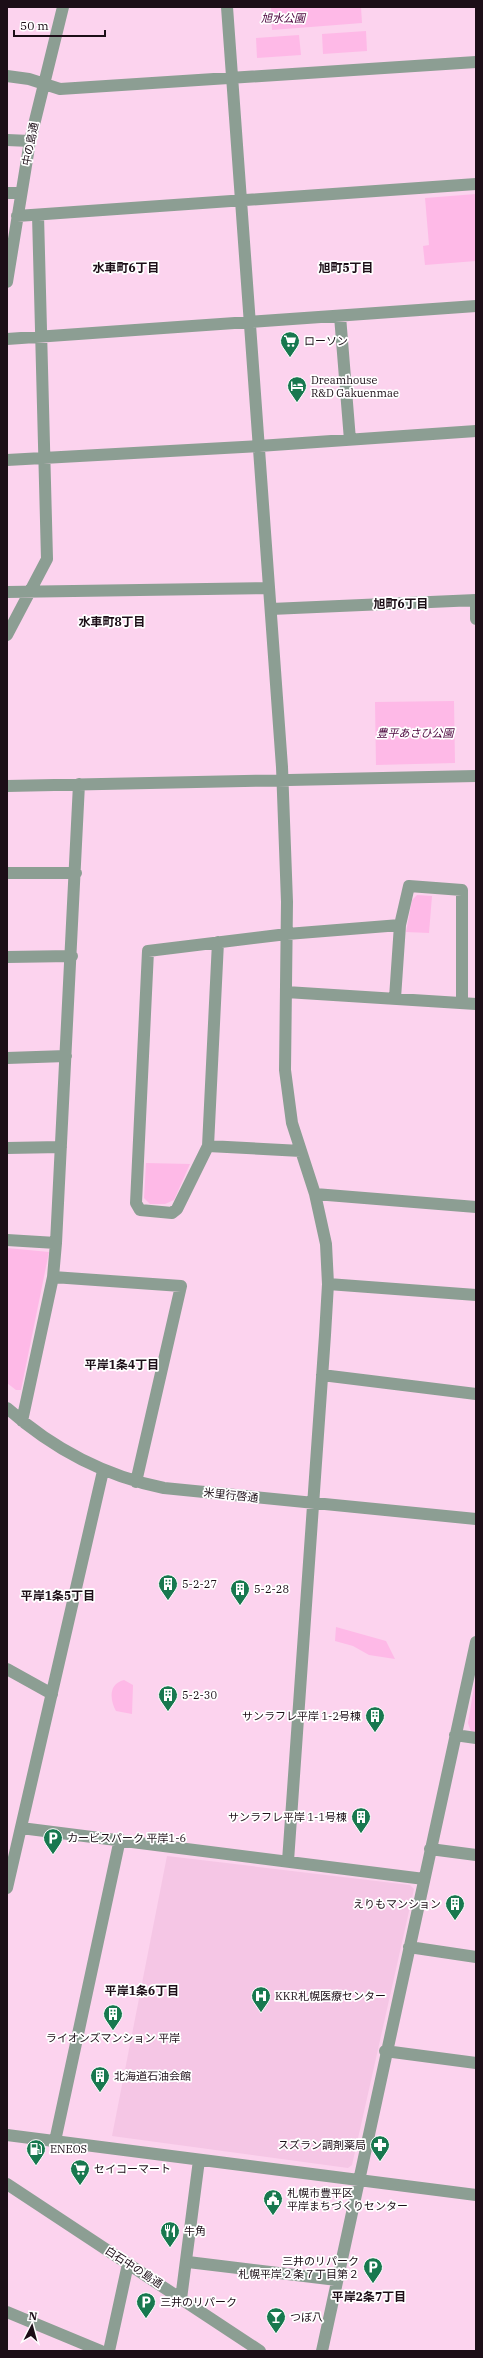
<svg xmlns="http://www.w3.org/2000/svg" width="483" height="2358" font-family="'IBM Plex Serif','Noto Sans JP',serif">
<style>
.built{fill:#f5c6e5}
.green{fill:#feb9e7}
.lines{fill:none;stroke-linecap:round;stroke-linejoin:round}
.minor{stroke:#8c9e93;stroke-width:12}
.labels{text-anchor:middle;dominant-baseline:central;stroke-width:3.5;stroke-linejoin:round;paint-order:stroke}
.park-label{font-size:11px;font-style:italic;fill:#4b033c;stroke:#fff}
.street-label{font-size:11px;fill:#1c0e17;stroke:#fff}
.poi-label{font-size:11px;fill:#1c0e17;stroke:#fff;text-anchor:start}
.neighbourhood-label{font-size:12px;font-weight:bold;fill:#1c0e17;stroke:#fff}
</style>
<rect width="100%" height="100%" fill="#fcd3ee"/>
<path class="built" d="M167,1856L410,1885L414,1889L352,2165L348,2168L112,2136Z"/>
<path class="green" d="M271,7H361L362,23L272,30Z
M366,31L367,51L323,54L322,34Z
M299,35L301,55L257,58L256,38Z
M476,194V261L425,265L423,246L429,245L425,198Z
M454,701L455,763L376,765L375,702Z
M417,895L432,896L429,933L406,932L412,900Z
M146,1163L190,1164L174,1200L165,1204H150L144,1198Z
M7,1248L49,1252L21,1390H16L7,1383Z
M336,1627L386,1641L395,1659L369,1655L353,1646L335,1641Z
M476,1675V1733L471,1732L468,1723Z
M124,1680L133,1685L132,1714L116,1711C110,1700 108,1684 124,1680Z"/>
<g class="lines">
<path class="minor" d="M227,7L282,767L287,902L285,1070L292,1123L315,1194L326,1244L328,1284L325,1335L288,1861
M7,76L29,79L60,89L476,62
M7,140L30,141
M7,193H21
M17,216L476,184
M7,282L30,141L63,7
M340,316L350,440
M7,339L476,306
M7,460L259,446L476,431
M7,592L269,588
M476,600V619
M271,609L476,600
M7,635L47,559L38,215
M7,786L476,776
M7,873H76
M7,957L72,956
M286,992L476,1004
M395,998L400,925L409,886L462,890V1003
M7,1058L66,1056
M208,1146L218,942
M7,1148L61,1147
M301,1151L208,1146L177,1209L172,1213L140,1210L136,1203L148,951L287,934L400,925
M315,1194L476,1207
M7,1240L56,1243
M53,1277L181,1286L136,1482
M328,1284L476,1295
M322,1375L476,1394
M7,1408C53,1449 104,1476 164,1488L476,1519
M22,1421L53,1277L56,1243L79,784
M7,1669L52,1694
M455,1735L476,1738
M21,1828L424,1879
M430,1849L476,1855
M7,1888L103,1471
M409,1947L476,1957
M385,2051L476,2063
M7,2135L476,2195
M55,2141L120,1839
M7,2184L260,2351
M188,2262L337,2280
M181,2299L199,2160
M7,2312L101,2351
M109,2351L128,2264
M322,2351L476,1642"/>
</g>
<defs>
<symbol id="supermarket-pin" viewBox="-11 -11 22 30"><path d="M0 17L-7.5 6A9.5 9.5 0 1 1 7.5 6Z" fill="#18784f" stroke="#fff"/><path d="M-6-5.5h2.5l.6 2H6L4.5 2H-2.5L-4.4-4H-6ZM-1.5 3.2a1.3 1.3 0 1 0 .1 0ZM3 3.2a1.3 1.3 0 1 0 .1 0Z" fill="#fff"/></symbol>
<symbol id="hotel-pin" viewBox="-11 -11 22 30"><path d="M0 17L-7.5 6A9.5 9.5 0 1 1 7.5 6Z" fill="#18784f" stroke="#fff"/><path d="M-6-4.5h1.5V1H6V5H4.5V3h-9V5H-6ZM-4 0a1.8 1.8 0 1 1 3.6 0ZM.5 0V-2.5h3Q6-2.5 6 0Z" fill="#fff"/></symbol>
<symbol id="building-pin" viewBox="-11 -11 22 30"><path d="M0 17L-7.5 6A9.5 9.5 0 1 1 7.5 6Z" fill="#18784f" stroke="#fff"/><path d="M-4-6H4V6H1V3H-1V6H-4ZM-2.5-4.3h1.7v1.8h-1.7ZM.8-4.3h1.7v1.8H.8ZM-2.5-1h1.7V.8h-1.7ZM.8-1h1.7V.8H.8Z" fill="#fff"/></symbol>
<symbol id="parking-pin" viewBox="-11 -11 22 30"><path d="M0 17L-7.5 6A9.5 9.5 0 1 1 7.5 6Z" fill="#18784f" stroke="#fff"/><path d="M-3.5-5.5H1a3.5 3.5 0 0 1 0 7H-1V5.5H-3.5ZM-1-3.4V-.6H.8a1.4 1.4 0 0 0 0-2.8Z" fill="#fff"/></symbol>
<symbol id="hospital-pin" viewBox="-11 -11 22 30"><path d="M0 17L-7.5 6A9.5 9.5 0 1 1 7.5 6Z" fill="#18784f" stroke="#fff"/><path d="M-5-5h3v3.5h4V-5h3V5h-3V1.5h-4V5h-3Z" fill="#fff"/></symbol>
<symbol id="pharmacy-pin" viewBox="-11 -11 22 30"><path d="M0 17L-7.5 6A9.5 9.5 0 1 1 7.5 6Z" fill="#18784f" stroke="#fff"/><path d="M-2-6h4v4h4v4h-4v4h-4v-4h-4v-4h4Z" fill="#fff"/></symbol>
<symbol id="fuel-pin" viewBox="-11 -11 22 30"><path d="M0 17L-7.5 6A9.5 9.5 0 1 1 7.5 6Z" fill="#18784f" stroke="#fff"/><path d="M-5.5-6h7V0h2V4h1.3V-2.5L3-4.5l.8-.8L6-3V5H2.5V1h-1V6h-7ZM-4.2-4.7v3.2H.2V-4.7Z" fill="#fff"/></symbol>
<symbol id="civic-pin" viewBox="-11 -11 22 30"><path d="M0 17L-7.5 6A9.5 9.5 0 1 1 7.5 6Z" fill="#18784f" stroke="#fff"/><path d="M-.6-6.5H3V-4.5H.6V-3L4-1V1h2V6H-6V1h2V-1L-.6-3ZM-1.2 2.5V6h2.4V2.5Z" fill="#fff"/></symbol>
<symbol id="restaurant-pin" viewBox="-11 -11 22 30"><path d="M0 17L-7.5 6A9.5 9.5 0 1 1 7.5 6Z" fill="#18784f" stroke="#fff"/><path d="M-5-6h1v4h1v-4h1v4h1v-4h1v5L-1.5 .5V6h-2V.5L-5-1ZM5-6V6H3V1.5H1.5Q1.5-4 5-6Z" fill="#fff"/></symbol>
<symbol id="bar-pin" viewBox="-11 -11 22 30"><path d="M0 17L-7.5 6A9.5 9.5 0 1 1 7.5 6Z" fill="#18784f" stroke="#fff"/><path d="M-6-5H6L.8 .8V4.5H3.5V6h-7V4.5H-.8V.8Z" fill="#fff"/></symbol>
</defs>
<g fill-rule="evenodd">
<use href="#supermarket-pin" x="279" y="330" width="22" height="30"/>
<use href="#hotel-pin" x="286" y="375" width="22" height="30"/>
<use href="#building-pin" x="157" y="1573" width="22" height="30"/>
<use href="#building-pin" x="229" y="1578" width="22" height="30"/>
<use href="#building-pin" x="157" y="1684" width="22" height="30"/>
<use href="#building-pin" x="364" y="1705" width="22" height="30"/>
<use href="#building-pin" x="350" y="1806" width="22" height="30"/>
<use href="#parking-pin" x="42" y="1827" width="22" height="30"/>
<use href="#building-pin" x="444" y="1893" width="22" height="30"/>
<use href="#hospital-pin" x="250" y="1985" width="22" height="30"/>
<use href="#building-pin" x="102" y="2003" width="22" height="30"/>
<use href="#building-pin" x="89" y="2065" width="22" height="30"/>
<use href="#pharmacy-pin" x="369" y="2134" width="22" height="30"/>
<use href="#fuel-pin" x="25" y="2138" width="22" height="30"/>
<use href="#supermarket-pin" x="69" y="2158" width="22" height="30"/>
<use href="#civic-pin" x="262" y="2188" width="22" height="30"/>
<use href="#restaurant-pin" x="159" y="2220" width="22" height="30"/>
<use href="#parking-pin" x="362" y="2256" width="22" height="30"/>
<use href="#parking-pin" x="135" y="2291" width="22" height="30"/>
<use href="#bar-pin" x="265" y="2306" width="22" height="30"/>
</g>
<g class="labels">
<g class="park-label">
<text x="283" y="18">旭水公園</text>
<text x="415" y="733">豊平あさひ公園</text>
</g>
<g class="street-label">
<text transform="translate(30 144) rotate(-79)">中の島通</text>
<text transform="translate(231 1495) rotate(6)">米里行啓通</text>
<text transform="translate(134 2267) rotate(33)">白石中の島通</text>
</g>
<g class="poi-label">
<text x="304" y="341">ローソン</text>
<text x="311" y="380">Dreamhouse<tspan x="311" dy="13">R&amp;D Gakuenmae</tspan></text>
<text x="182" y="1584">5-2-27</text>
<text x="254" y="1589">5-2-28</text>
<text x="182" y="1695">5-2-30</text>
<text x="361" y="1716" text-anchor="end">サンラフレ平岸 1-2号棟</text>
<text x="347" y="1817" text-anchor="end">サンラフレ平岸 1-1号棟</text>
<text x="67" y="1838">カービスパーク 平岸1-6</text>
<text x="441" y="1904" text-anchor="end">えりもマンション</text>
<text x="275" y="1996">KKR札幌医療センター</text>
<text x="113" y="2038" text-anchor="middle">ライオンズマンション 平岸</text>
<text x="114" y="2076">北海道石油会館</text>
<text x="366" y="2145" text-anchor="end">スズラン調剤薬局</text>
<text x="50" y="2149">ENEOS</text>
<text x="94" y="2169">セイコーマート</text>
<text x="287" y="2193">札幌市豊平区<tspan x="287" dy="13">平岸まちづくりセンター</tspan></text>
<text x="184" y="2231">牛角</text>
<text x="359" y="2261" text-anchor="end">三井のリパーク<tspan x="359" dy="13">札幌平岸２条７丁目第２</tspan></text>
<text x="160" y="2302">三井のリパーク</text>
<text x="290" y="2317">つぼ八</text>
</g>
<g class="neighbourhood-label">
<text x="126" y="267">水車町6丁目</text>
<text x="346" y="267">旭町5丁目</text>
<text x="401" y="603">旭町6丁目</text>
<text x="112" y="621">水車町8丁目</text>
<text x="122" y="1364">平岸1条4丁目</text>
<text x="58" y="1595">平岸1条5丁目</text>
<text x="142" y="1990">平岸1条6丁目</text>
<text x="369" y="2296">平岸2条7丁目</text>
</g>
</g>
<rect width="483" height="2358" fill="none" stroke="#1c0e17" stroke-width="16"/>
<g transform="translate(32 2326) rotate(6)" stroke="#ffffff" stroke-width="3" paint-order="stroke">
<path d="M0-3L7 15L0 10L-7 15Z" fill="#1c0e17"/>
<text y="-6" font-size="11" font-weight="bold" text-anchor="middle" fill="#1c0e17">N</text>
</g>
<path d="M14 30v6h91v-6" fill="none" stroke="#1c0e17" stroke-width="2"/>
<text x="20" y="30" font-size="12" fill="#1c0e17" stroke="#ffffff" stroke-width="3" paint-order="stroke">50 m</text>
</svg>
